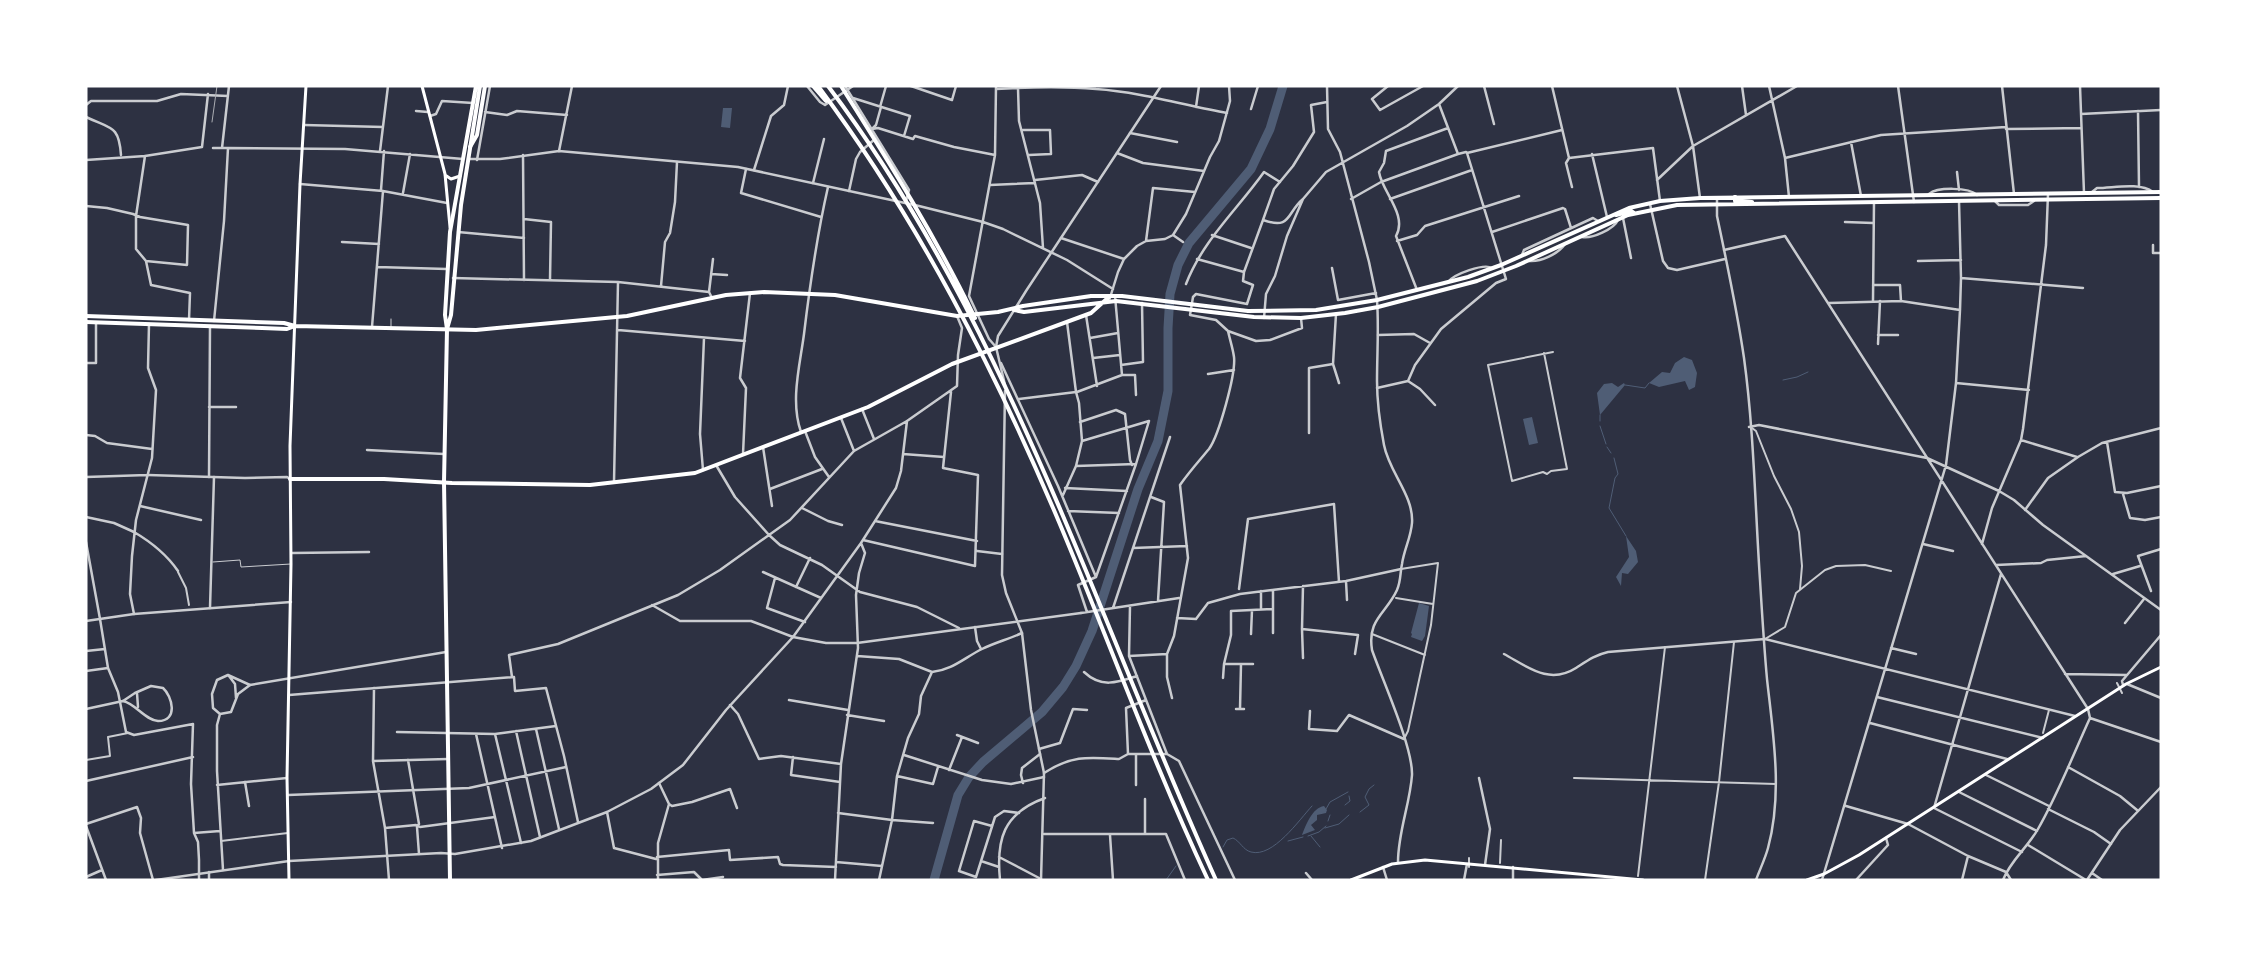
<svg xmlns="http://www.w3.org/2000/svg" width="2247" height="966" font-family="Roboto,sans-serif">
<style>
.water{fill:#4f5d75}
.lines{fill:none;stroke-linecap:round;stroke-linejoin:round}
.stream{stroke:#4f5d75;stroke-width:1}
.river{stroke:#4f5d75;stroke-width:9}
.service{stroke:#caccd0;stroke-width:1}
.pedestrian{stroke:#caccd0;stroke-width:2}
.minor{stroke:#caccd0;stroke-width:2.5}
.tertiary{stroke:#caccd0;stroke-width:2.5}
.secondary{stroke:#fff;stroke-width:3}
.primary{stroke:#fff;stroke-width:4}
.trunk{stroke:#fff;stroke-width:4}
.motorway{stroke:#fff;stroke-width:4}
.rail{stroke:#abadb3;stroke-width:1}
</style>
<rect width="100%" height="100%" fill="#2d3142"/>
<path class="water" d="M723,108H732L730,128L721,127Z
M1684,357L1692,360L1697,373L1695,387L1689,390L1685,381L1659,387L1649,383L1662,372L1670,373L1675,363Z
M1612,383L1618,387L1624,383L1625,385L1600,415L1597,393L1604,384Z
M1532,417L1538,443L1529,445L1523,419Z
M1626,536L1636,551L1638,562L1628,574L1622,573L1621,586L1616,577L1629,557Z
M1419,603L1429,606L1425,636L1422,641L1411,637L1412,634L1411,633Z
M1324,806L1327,810L1326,813L1317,815V820L1311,825L1315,830L1302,835C1306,825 1312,808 1324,806Z"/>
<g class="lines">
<path class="stream" d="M1783,380L1797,377L1808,372
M1625,385L1645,388L1649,383
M1600,415V421
M1600,426L1606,444
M1607,447L1611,453
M1614,458L1618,474L1615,478L1609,508L1626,536
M1345,805L1350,801L1349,796
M1326,809L1330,802L1348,792
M1360,812L1369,805L1365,797L1369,789L1374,785
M1328,821L1330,815
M1325,828L1339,824L1349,815
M1308,836L1319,832L1326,826
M1311,836L1320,847
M1288,841L1303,837
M1223,847L1227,840L1233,838C1240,841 1243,850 1251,852C1273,858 1299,820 1312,806
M1166,880L1176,866"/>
<path class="river" d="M934,880L958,795L969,777L983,762L1042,712L1063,687L1076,666L1092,631L1138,489L1158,441L1168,391V328L1170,294L1178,265L1189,243L1251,169L1270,129L1283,86"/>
<path class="service" d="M391,327V319
M213,562L240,560L241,567L291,564"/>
<path class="pedestrian" d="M1544,353L1567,469L1551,471L1547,474L1543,472L1512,481L1488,365L1553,352
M1752,428L1756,431L1774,476L1791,509L1799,532L1802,566L1800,589
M1401,569L1438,563L1431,625L1408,731L1405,737
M178,572L186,588L189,605
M1396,598L1433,604
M1372,634L1425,655
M1765,639L1785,627L1796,593L1825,570L1836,566L1865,565L1891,571
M2117,683L2122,693
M2043,733L2049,710
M86,760L110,756L108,737L128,733
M1574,778L1776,784
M221,841L288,833
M1500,863L1501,840
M1469,867V858
M1638,876L1665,647
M1705,880L1719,782L1734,642"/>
<path class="minor" d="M807,86L820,102L825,105L853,86
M845,86L909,190L906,201
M911,86L952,100L956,86
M996,86L995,155L969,296L989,339L996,347
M1327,86L1328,129L1340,152L1369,262L1377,300
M1388,86L1372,99L1380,110L1423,86
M1484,86L1494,124
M1552,86L1569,158L1566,163L1572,187
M1677,86L1693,146L1700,198
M1742,86L1746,115
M1769,86L1785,158L1789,197
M1898,86L1914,202
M2002,86L2014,194
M2080,86L2084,193
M1018,88L1019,121L1040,203L1043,248
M996,89C1029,87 1063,86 1096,89C1140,92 1184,105 1227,113
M853,98L910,116L904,136
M1439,104L1458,154
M86,105L91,101H157L181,94L228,96
M880,107L886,86
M881,107L876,125L872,129L878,128L913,139L915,136L954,147L995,155
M1196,107L1199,86
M1251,109L1258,86
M416,111L428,112
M2138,111L2139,187
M485,112L507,115L517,111L567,115
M2081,114L2161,110
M430,116L436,114L442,101L473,103
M86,117C111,129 119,125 121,155
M304,125L383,127
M2006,129L2081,128
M1023,130H1050L1051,154L1029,155
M1130,133L1177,142
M1851,142L1861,196
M213,148H228L224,221L214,321
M222,148L229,86
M228,148L345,149L463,159
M380,151L388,86
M559,151L572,86
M1117,153L1143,163L1204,171
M1592,154L1607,217
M523,155L524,280
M145,156L202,147L208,94
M1569,158L1653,148L1660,201
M1785,158L1881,135L2006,127
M86,160L145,156L136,216V249L146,261L187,265L188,225L140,217L133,214L107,208L86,206
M477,160L490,86
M746,169L741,193L821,217
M754,170L771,116L784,105L788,86
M1957,172L1959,190
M1035,180L1082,175L1098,182
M1657,180L1693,146L1797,86
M813,183L824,139
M300,184L383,191L447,203
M990,185L1035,183
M381,190L384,151
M849,191L856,159L860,152L875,139
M2092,192L2097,188C2114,188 2139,182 2153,192
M403,193L410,154
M1929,194C1937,187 1969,187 1977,195
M1303,199C1286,213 1292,230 1263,220L1274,189L1293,166L1314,132L1311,105L1327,102
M1351,199L1381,182L1458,154L1466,152L1467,153L1562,130
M1390,199L1472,170
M1959,201L1961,278
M1995,201L1999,205H2028L2034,201
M1623,218L1631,258
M524,219L551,222L550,280
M1263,220L1244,272L1243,281L1253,285L1247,304L1196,294L1193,297L1190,315L1216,320L1228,331L1256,341L1270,340L1302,328L1301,318
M983,222L1003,229L1067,260L1113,289
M1845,222L1873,223
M458,232L524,238
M1492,232L1563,208L1565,209L1571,228
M1173,235L1183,242
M1212,235L1251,248
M1582,237C1592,239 1614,229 1618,220
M1061,238L1124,259
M1146,241L1153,188L1195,192
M1397,241L1417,235L1425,226L1519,196
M342,242L379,244
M2153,245V253H2161
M1724,250L1785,236L2088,709L2090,718C2073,755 2058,794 2038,829C2028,847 2010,861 2003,880
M1522,255L1524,250L1593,218L1598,221
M1197,259L1244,272
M146,261L151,285L190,293L189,320
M1529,261C1541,262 1558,254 1565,244
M1918,261L1961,260
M377,267L447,269
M1332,268L1338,300L1376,293
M711,274L727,275
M453,278L618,282L709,292L712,298
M1448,282C1454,274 1484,263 1492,268
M1186,284C1203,240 1237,210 1264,172L1280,182
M1873,285H1900L1901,301
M661,286L665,242L670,233L675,202L677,162
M1417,290L1396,236C1408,215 1382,192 1379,172L1384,163L1386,151L1448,128
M709,292L713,259
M1115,296L1122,375
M1109,301L1118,272L1124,259L1137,246L1146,241L1165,239L1173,235L1186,214L1210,157L1219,141L1230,101L1229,86
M1873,301L1874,202
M1829,303L1901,301L1960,310L1961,278L2083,288
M1086,315L1097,386
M1264,318L1266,294L1275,276L1287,236L1303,199L1326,172L1407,126L1439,104L1458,86
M372,327L383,191
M618,330L745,341
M1378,335L1414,334L1430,343
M1878,335H1898
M1090,338L1118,333
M1878,344L1880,301
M1093,358L1120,355
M86,363H96V323
M1001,363L1058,486L1096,577
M1333,364L1339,383
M1121,365L1143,362L1142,303
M1208,374L1234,370
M1408,381L1415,365L1441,329L1496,283L1506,279L1467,153
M1956,383L1960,310
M1377,388L1408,381L1420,389L1435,405
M1077,392L1122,375H1135L1136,395
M1019,399L1076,392
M209,407H236
M862,409L874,439
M841,418L854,451
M1080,422L1116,410L1125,414L1130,460L1132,465
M1749,427L1759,425L1927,458L1999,491L2014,500L2043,525L2161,610
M805,431L815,457L829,477
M801,432C790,401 800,365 804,334C810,284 817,235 828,187
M1309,433V368L1333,364L1336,314
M86,435L95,436L107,443L152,449
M2021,440L2077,457
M2107,442L2115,492L2127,493L2161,486
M763,447L772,506
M367,450L444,454
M743,454L746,388L740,378L750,293
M903,454L944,457
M716,465L735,497L769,535L780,545L822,565L860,592L917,607L959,628
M1076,466L1136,464L1149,421L1082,441
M703,470L700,434L704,338
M86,477L147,475
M209,477L210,326
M614,482L618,282
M1065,488L1127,491
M770,489L822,469
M2123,494L2130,518L2145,520L2161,517
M1063,495L1076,466L1082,441L1079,403L1076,392L1067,322
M1151,497L1164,502L1158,601
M140,506L201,520
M802,508L828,521L842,525
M2025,510L2048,478L2078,457L2102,443L2161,428
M1068,511L1119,513
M875,521L977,541
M134,532C151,542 167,555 178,571
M863,540L975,566L978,475L943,468L951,392
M1923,544L1953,551
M1982,544L1992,508L2021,440L2023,429L2046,245L2048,194
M1133,548L1187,546
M977,551L1002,554
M292,553L369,552
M1996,565L2041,563L2047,560L2086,556
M763,572L821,598
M2001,574L1934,808L2022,852
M2113,574L2140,566
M775,578L767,608L805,622
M1346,581L1347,600
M796,587L810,558
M1239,589L1248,519L1334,504L1339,582
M1261,591V609
M2151,591L2138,556L2161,549
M652,605L680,621H751L793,637L861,543L896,488L901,471L907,421
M1130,606L1129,656L1167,754
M210,608L214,477
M1113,608L1170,437
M1087,612L1078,585L1096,577L1136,464
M1081,613L1179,598
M134,614L130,594L132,556L136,520L152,458L156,390L148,368L149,324
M1177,618L1196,619L1208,603L1240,594L1346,581L1401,569
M100,619L108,668L118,692L126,732L134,735L193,724L191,784L194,833L198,842L199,860V880
M2125,623L2144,599
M975,627L977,641L981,649
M1302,629L1303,586
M1273,633V590
M1251,634L1252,610
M1891,648L1916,654
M86,651L105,649
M1504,654C1528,667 1549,685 1576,668C1587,661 1595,655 1608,652L1765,639L2075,716
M857,656L899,659L932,672
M1129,656L1167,654
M1303,658L1302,629L1358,635L1355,654
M1253,664H1224L1231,635V611L1273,609
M86,671L108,668
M1084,672C1101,688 1116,683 1137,676
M2065,674L2127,675
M228,675L250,685L238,694L231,712L220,714L213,708L212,694L217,680Z
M229,676L235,684L236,698
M512,677L509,655L558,644L678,595L720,570L790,520L854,451L907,421L957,386L958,355L962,328L957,316
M1223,678L1224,664
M2127,684L2161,698
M2123,685L2122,681L2161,635
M151,686L163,688C172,696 179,721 158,721C145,720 136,704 123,701L135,693Z
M374,688L373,761L385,828L389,880
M137,693L138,707
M289,695L514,677L515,691L546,688L564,756L578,822
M1877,697L2043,738
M1172,698L1167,677V654L1174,636L1188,558L1180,485C1189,472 1199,461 1209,449C1219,435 1236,374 1234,357C1233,349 1230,340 1228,331
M789,700L848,710
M730,705L738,714L759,759L781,756L841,764
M1236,709H1244
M1240,709L1241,664
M1310,711L1309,729L1337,731L1349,715L1404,739
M220,714L217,725V771L223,870
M847,715L884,721
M2090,718L2161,742
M1870,723L2007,759
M536,729L559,829
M516,731L540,837
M397,732L495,734L556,726
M476,734L502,848
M495,734L521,843
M957,735L978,743
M1039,749L1060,743L1073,709L1087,710
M1128,754H1167L1179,761L1235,880
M1136,754V785
M904,755L982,780L1011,784L1044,777
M793,757L791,775L840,782
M408,760L419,824L417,827L419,854
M373,761L448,759
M2068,767L2120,796L2137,810
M949,770L962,737
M1044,773C1072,755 1088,757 1119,759L1128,754L1126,708L1146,700
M1986,775L2049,806
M897,776L933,784L938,767
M1479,778L1490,829L1485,865
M86,781L193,757
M245,782L249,806
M1023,783L1021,775L1022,768L1040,754
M217,785L287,778
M1959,792L2037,831
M288,795L469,788L566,767
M669,804L672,806L692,802L730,789L737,808
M1846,806L1908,824L1968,856L2006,872L2011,880
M2048,809L2094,832L2111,844
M607,812L614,848L656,859
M838,813L892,820L897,776L908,738L919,714L921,696L932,672C952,670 964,658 982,649C994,643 1009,639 1022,633
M86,824L137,807L141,818L140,833L153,880
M86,826L106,880
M992,826L974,821L959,871L976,877L995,817L1004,811L1019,813
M385,828L416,825L420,827L495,817
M194,833L220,831
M1044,834H1166L1185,880
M1145,834V799
M1110,835L1113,880
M2028,845L2086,880
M657,857L729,850L730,860L778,857L780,864L783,865L836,867
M999,857L1041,879
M981,861L999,867
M836,862L882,866
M1383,867L1387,880
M1513,867V880
M1306,873L1312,880
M2092,873L2102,880
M657,875L694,872L702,880L723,877
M86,877L102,870
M209,880V872
M658,880V843L669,804L659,783
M835,880L841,764L858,648L856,595L859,573L865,553L861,543
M879,880L892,820L933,823
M1000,880C996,840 1003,813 1045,798
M1464,880L1467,864
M1822,880L1946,465L1956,383L2029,390
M1856,880L1888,845L1886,838
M1962,880L1968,856
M2087,880L2120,830L2161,787"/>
<path class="tertiary" d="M468,159H500L559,151L738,167L919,206L983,222
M1717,198V216C1727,263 1737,310 1744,358C1754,431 1755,506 1760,580C1762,613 1764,646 1767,679C1773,734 1783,793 1768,848C1765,859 1760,869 1756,880
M1650,204L1663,261L1668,268L1677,270L1725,259
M1377,300C1379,327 1377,354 1377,381C1377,401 1380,424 1384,445C1389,472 1414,496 1412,523C1411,537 1404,550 1402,564C1400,573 1401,581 1397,590C1386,614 1367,619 1372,650C1382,679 1413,747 1412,775C1410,804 1398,832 1398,862
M1005,385L996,347L998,336L1026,291L1161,86
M1005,391L1002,575L1006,593L1022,633L1031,710L1044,773L1041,880
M148,475L245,478L287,477L290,479
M86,517L114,523L134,532
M86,542L100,619
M86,621L134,614L291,602
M250,685L446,652
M86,709L123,701
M156,880L289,861L441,853L455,854L531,841L607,812L651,789L683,765L726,710L793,637L826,643H857L1081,613"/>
<path class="secondary" d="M422,86L445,174L450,227
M445,175L451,179L460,176
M289,880L287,778L291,564L290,446L300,184L306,86
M1351,880L1392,864L1425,860L1643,880
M1807,880L1824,874L1859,855L2126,684L2161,667"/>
<path class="primary" d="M1735,197V201L1752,202
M1616,215L1631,211L1634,213
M1014,310L1024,312L1116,301L1254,317L1301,318L1345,313L1378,307L1477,281L1516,266L1628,215L1677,205L2161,198
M86,316L284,323L295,326L476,330L627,316L726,295L764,292L835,295L957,316L998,312L1023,306L1091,296H1122L1248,311L1316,310L1377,300L1468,277L1501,265L1629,208L1660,201L1700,198L2161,192
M86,322L262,328L287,329L295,326
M290,479H384L452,483L590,485L695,473L868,407L952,364L1091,313L1110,296"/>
<path class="trunk" d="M447,329L451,315L461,205L480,86
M450,880L444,482L447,329L445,315L450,232L476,86"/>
<path class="motorway" d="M813,86L826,101
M818,86C918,220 994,368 1059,522C1109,641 1153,763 1208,880
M828,86C1008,324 1094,611 1216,880
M841,86C889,162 936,237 975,318
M470,147L477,135L485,86"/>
<path class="rail" d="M212,122L217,86"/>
</g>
<rect width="2247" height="966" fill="none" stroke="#ffffff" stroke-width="175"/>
</svg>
